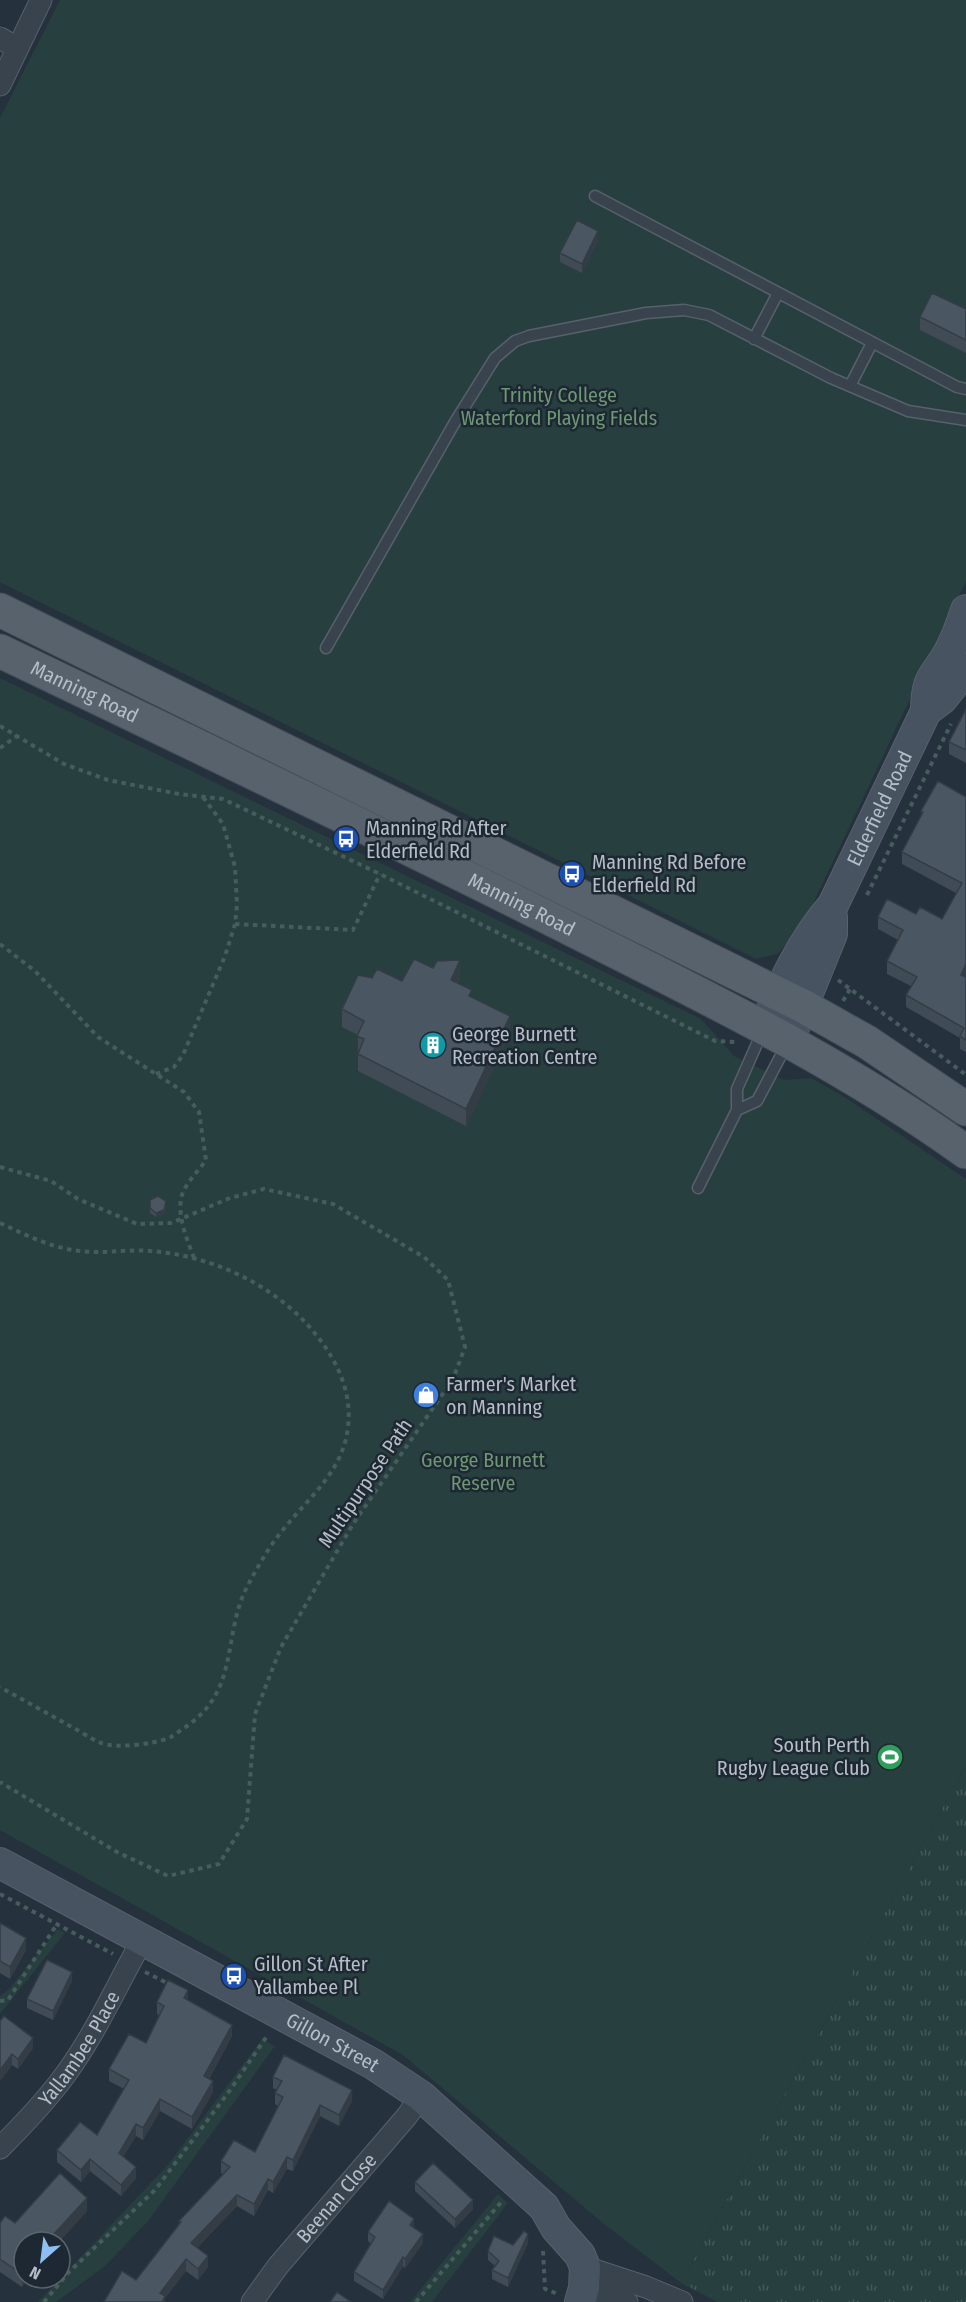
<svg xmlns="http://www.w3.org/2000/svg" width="966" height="2302" font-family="'Fira Sans Condensed',sans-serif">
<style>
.grass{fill:url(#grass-tufts)}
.park{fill:#283f3f}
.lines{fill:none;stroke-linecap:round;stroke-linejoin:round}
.lane-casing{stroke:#57616b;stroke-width:13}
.street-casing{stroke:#57616b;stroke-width:23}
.secondary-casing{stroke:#57616b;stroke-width:32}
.primary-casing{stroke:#424c56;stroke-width:35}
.path{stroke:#475c5d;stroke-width:4;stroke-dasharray:4.5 4.5;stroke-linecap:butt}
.lane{stroke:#39434d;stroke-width:10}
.street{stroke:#39434d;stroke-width:21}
.secondary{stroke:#475360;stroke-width:30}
.primary{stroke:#57626d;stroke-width:33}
.wall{fill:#404b55}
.shaded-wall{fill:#343d45}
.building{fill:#4a5763;stroke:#343d45;stroke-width:1.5}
.labels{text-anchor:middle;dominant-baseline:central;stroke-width:5;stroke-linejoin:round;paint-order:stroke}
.park-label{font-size:20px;fill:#6d9874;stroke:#1e2832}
.street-label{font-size:20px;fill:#b5bec8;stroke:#1e2832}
.poi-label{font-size:20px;fill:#b5bec8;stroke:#1e2832;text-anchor:start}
</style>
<defs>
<pattern id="grass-tufts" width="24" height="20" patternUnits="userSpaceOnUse" patternTransform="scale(1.5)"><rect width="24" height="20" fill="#283f3f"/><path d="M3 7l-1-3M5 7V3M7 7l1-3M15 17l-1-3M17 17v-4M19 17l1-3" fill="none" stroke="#455959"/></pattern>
</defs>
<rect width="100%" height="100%" fill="#25313d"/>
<path class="grass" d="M966,1765V2302H718L681,2283Z"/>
<path class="park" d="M60,0H966V581L800,931L777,954L756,959L0,582V118Z
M0,678L701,1019L734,1056L784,1080L811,1078L846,1098L966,1179V1765L681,2283L604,2224L403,2055L0,1830Z
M58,1929L65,1933L0,2014V1996L8,1990Z
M262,2039L275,2046L148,2221L104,2267L56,2302H38L167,2166Z
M498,2194L508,2203L432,2302H410Z"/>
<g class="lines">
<defs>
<path id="lane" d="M595,196L957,387L966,389
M754,339L778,293
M850,386L872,343
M326,648L455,422L495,358L515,341L529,336L646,313L684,310L709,315L831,378L908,411L966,420
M737,1110L757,1101L787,1044
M698,1188L737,1110V1089L763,1030"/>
<g id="street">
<path d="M0,38L17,48"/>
<path d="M0,85L41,0"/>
<path id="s1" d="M0,2148C21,2127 41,2106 59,2083C93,2040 116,1986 143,1939"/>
<path d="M585,2267L646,2287L682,2302"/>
<path d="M584,2288L627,2302"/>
<path id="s2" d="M252,2302L278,2266L407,2116L421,2096"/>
</g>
<g id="secondary">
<path d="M926,711L942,699L966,669"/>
<path id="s3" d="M764,1027C782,984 802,941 833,905L926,711C926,672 938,676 952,646C958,634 962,622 966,610"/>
<path d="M789,1040L832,934V917"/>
<path id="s4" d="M0,1863L373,2064L421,2096L544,2207L556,2228L580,2255L585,2267L584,2288L580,2302"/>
</g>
<g id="primary">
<path d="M0,610L803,1006L867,1042L966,1109"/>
<path id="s5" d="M0,651C188,741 375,831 561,924C701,995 838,1060 966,1152"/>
</g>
</defs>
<use href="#lane" class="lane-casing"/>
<use href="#street" class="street-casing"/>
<use href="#secondary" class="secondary-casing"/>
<use href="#primary" class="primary-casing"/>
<path class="path" d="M0,726L64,764L108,780L179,794L223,799L380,874L715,1041L735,1042
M0,748L17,736
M867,895L951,724
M235,924L353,930L380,874
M0,944L35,971L98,1037L184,1092L199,1112L206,1160C199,1170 188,1181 183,1192C175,1212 187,1239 194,1258
M838,980L965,1074
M843,1001L850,989
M156,1074L174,1067L183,1055L225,956L235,924L237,905L235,867L223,824L203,797
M0,1167L51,1181L78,1199L137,1224L171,1223L230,1198L264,1189L333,1204L424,1257L448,1280L465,1347L453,1379L353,1524L281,1647L255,1714L247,1819L219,1864L168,1876L117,1852L0,1782
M0,1223C26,1235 51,1248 80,1251C103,1254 127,1249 150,1251C206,1255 264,1280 303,1320C331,1349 353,1386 348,1427C343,1472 308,1498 282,1531C268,1548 257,1568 247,1587C222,1636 240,1689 187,1726C182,1729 176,1734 171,1737C155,1744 117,1749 101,1743C91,1739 80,1731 70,1726C47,1713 23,1700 0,1687
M0,1894L113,1954
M145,1972L171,1985
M0,2001L8,2000L57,1924
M543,2251L545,2289L558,2294
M44,2302L69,2272L155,2190L228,2093L267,2036
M416,2302L503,2200"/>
<use href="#lane" class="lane"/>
<use href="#street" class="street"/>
<use href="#secondary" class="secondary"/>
<use href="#primary" class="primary"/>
</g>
<path class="wall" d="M598,240L582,273L560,262V253Z
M966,309V353L920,330V317Z
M966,709V763L949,754V742Z
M966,797V1052L960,1049V1038L906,1007V995L911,986L887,974V961L898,940L878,929V917L916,914L942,919L956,893L902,864V852L921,815V811Z
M433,968L460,977L458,983L472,998L510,1034L466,1126L358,1071V1035L342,1027V1009L372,978L402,981Z
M150,1200L166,1205L164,1214L156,1217L150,1213Z
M0,1923L26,1950L10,1979L0,1973Z
M72,1981L53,2020L27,2008V1999Z
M188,2000L232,2036L209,2079L213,2092L192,2129L160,2111L143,2140L136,2136L123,2157L136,2178L121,2196L90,2171L81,2182L57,2162V2150L97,2135L124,2089L109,2081V2069L146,2043L159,2015L157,2014V2002Z
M0,2021L33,2048L18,2069L12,2065L0,2081Z
M273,2077L352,2101L339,2126L320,2116L293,2171L287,2169L273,2193L268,2190L254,2216L237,2206L197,2248L208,2267L198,2280L186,2271L165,2298V2302L136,2280L179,2224V2221L223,2174L221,2173V2161L255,2152L278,2106L275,2104V2093L277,2090L273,2088Z
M415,2182L473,2209L455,2228L415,2191Z
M87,2211L59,2242H24L22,2287L0,2272V2223H15Z
M414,2228L423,2243L405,2268L403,2266L383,2299L354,2281V2272L371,2244L368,2241V2232Z
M528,2243L508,2287L492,2279V2270L495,2266L488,2260V2251L513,2245Z"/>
<path class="shaded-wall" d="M598,231V240L582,273V264Z
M460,960V977L451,997V980Z
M966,964V977L961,975Z
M510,1016V1034L466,1126V1109Z
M166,1201L164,1214L156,1217V1213Z
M26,1938V1950L10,1979V1967Z
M72,1972V1981L53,2020V2011Z
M188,1990V2001L184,1998Z
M232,2025V2036L204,2087V2076Z
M33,2038V2048L18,2069V2059Z
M12,2054V2065L0,2081V2070Z
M213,2081V2092L192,2129V2117Z
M352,2090V2101L339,2126V2115Z
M160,2099V2111L143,2140V2128Z
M320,2105V2116L293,2171V2160Z
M136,2124V2136L119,2164V2153Z
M287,2157V2169L273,2193V2182Z
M90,2159V2171L81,2182V2170Z
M136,2167V2178L121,2196V2185Z
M268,2179V2190L254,2216V2204Z
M237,2195V2206L191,2254V2243Z
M87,2198V2211L59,2242H53V2235Z
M473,2200V2209L455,2228V2219Z
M414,2219V2228L410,2225Z
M50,2233V2242H44Z
M423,2234V2243L405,2268V2259Z
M528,2234V2243L508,2287V2278Z
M208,2256V2267L198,2280V2269Z
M403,2257V2266L383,2299V2290Z
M186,2259V2271L165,2298V2302H160V2293Z
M24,2272V2278H29L22,2287V2274Z"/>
<path class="building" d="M577,220L598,231L582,264L560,253Z
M932,293L966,309V340L920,317Z
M966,709V750L949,742Z
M938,781L966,797V964L961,975L966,977V1040L960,1036L964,1028L906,995L917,977L887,961L903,930L878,917L887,899L916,914L920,907L942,919L962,883L902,852L923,812L921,811Z
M414,959L433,968L437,961L460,960L451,980L472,990L469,996L510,1016L466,1109L358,1054L364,1039L357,1036L364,1021L342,1009L358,975L372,978L377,969L402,981Z
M158,1196L166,1201L164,1210L156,1213L150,1208V1200Z
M0,1923L26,1938L10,1967L0,1961Z
M47,1960L72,1972L53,2011L27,1999Z
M168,1980L188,1990L184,1998L232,2025L204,2076L213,2081L192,2117L160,2099L143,2128L136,2124L119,2153L136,2167L121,2185L90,2159L81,2170L57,2150L80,2122L97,2135L129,2080L109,2069L129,2034L146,2043L164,2006L157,2002Z
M4,2016L33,2038L18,2059L12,2054L0,2070V2021Z
M284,2055L352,2090L339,2115L320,2105L293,2160L287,2157L273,2182L268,2179L254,2204L237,2195L191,2243L208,2256L198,2269L186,2259L160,2293L165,2296L162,2302H104L122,2271L136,2280L181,2222L179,2221L230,2167L221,2161L234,2140L255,2152L283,2097L275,2093L282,2081L273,2077Z
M433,2163L473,2200L455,2219L415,2182Z
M60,2173L87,2198L53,2235L50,2233L44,2242H24V2272L22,2274L0,2259V2223L5,2216L15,2223Z
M389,2201L414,2219L410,2225L423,2234L405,2259L403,2257L383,2290L354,2272L375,2237L368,2232Z
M524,2231L528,2234L508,2278L492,2270L499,2261L488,2251L494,2236L513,2245Z
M337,2292L351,2302H330Z"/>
<defs>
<symbol id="bus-disc" viewBox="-11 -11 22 22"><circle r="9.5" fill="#1a4fb4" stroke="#1e2832"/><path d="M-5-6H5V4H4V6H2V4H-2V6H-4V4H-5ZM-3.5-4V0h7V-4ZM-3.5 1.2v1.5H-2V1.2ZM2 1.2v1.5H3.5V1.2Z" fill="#fff"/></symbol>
<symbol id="building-disc" viewBox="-11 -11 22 22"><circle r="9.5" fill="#0f9aa8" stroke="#1e2832"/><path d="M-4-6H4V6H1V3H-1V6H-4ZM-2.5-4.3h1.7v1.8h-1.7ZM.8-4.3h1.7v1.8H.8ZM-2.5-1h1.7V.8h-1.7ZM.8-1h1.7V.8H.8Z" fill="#fff"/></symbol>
<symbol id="shop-disc" viewBox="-11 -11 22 22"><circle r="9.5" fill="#3f7fe0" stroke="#1e2832"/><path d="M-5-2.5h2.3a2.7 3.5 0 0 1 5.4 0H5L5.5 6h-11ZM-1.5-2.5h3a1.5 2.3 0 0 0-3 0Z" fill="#fff"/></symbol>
<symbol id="stadium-disc" viewBox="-11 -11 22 22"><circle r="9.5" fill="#2e9e5b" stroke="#1e2832"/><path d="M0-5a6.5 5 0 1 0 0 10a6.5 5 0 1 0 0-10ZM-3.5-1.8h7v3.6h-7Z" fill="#fff"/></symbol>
</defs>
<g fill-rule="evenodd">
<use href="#bus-disc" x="331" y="824" width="30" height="30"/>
<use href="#bus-disc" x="557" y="859" width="30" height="30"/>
<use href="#building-disc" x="418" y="1030" width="30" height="30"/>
<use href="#shop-disc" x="411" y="1380" width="30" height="30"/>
<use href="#stadium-disc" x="875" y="1742" width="30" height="30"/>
<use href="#bus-disc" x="219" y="1961" width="30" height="30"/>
</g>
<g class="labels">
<g class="park-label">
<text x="559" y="395">Trinity College<tspan x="559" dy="23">Waterford Playing Fields</tspan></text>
<text x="483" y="1460">George Burnett<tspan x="483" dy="23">Reserve</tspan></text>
</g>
<g class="street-label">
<text stroke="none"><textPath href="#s5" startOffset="94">Manning Road</textPath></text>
<text stroke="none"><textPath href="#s3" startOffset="248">Elderfield Road</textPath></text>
<text stroke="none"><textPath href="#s5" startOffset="580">Manning Road</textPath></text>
<text transform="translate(365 1483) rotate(-56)">Multipurpose Path</text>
<text stroke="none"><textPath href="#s4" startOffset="378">Gillon Street</textPath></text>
<text stroke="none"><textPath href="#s1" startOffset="128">Yallambee Place</textPath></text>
<text stroke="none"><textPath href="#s2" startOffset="134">Beenan Close</textPath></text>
</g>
<g class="poi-label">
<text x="366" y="828">Manning Rd After<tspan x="366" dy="23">Elderfield Rd</tspan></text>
<text x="592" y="862">Manning Rd Before<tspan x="592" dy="23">Elderfield Rd</tspan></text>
<text x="452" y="1034">George Burnett<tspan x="452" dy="23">Recreation Centre</tspan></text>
<text x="446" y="1384">Farmer's Market<tspan x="446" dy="23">on Manning</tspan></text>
<text x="870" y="1745" text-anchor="end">South Perth<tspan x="870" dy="23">Rugby League Club</tspan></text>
<text x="254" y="1964">Gillon St After<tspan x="254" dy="23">Yallambee Pl</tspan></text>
</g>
</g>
<g transform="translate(42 2260) rotate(208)"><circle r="28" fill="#1e2832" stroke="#5a646e" stroke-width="1.5"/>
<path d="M0-4.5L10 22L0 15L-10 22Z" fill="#8fbef3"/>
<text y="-9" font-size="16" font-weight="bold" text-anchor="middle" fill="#b5bec8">N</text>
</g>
</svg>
